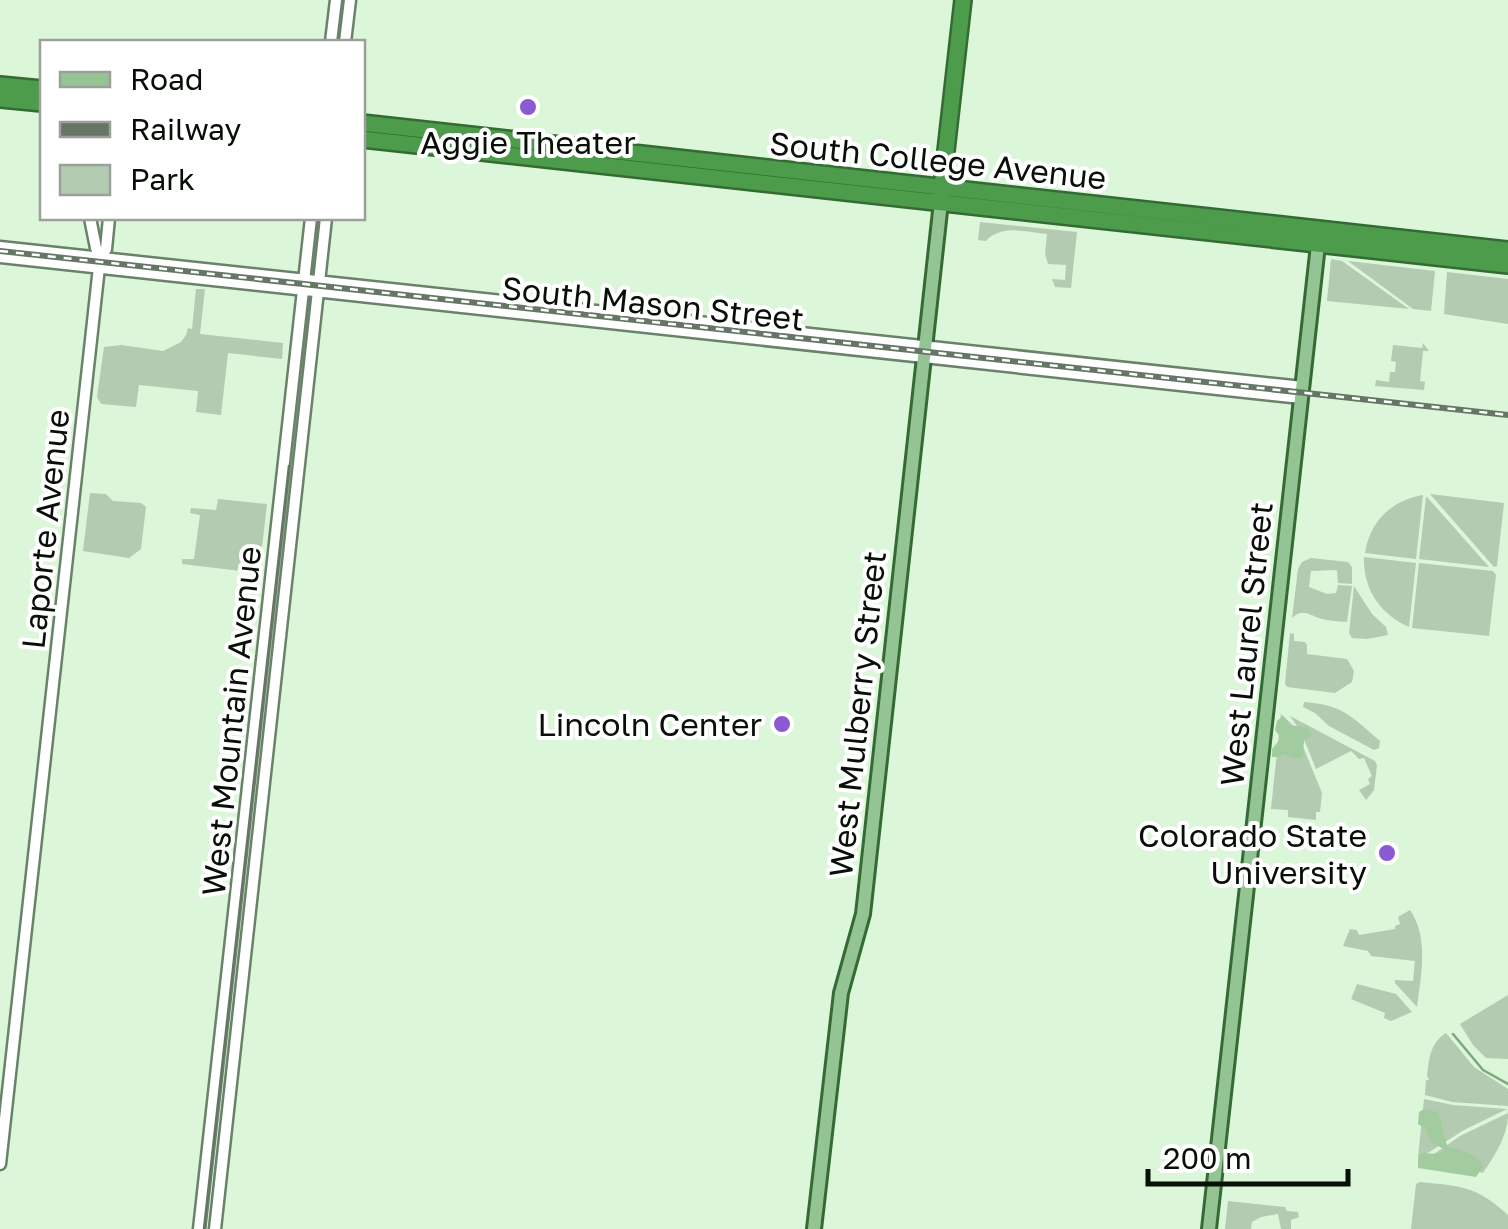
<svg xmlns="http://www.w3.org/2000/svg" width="1508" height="1229" font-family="'Golos Text',sans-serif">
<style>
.green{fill:#b2cbb1}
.forest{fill:#a3cba0}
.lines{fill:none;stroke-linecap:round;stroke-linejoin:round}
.stream{stroke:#7fa77d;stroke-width:2.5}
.minor-casing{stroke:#6a8269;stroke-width:15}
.major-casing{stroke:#346b33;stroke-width:18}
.highway-casing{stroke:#346b33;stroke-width:20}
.minor{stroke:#fff;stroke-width:10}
.major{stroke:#94c493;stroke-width:12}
.highway{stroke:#4c9c4b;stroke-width:15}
.tram{stroke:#657664;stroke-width:2.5}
.rail-casing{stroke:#657664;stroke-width:6}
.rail{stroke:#fff;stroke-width:2.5;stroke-dasharray:8;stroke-linecap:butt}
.poi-dot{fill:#8b59d2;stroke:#fff;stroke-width:4}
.labels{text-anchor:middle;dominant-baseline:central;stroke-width:8;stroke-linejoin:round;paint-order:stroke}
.poi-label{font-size:32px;fill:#070f06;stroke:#fff;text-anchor:end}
.street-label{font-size:32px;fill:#070f06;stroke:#fff}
</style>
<rect width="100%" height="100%" fill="#dbf6d9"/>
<path class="green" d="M980,222L1077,232L1071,288L1055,287L1052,279L1065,280L1066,265L1048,264L1045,254L1047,234C1027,232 1001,224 986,241L978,240Z
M1331,259L1342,261L1409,309L1327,301Z
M1348,261L1435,271L1431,311L1413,309Z
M1447,272L1508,279V324L1444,314Z
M196,289H205L200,334L283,343L282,359L228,353L221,415L196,412L198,391L139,385L136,407L101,404L97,397L104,347L121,345L163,351L181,342L186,335L188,328L192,329Z
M1423,343L1429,351H1423L1420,381L1425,382L1424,390L1375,386L1376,380L1389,382L1390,372H1395L1396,362L1391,361L1393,345L1422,348Z
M90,493L106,494L113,501L141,503L146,507L141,549L129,558L83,551Z
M1430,494L1504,503L1497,566L1494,567Z
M1423,495L1416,559L1365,553C1370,521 1392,500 1423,495Z
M1426,497H1427L1489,567L1419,559Z
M218,499L267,504L259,573L182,564V559H194L200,515L190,513L191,508L216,510Z
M1364,557L1416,563L1409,627C1380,614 1363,589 1364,557Z
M1311,558L1348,562L1352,567V584L1338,583L1337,571L1335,570L1311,571L1309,587L1327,594L1336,593L1338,585L1352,586L1347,622C1339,621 1330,621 1322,619C1308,615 1303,608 1292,618L1298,569L1302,562Z
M1419,563L1493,571L1496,575L1489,636L1412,628Z
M1354,586L1372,614L1386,627L1388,635L1367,639L1352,638L1349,633Z
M1290,633L1294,634V641L1305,642L1307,645V654L1347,659L1354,671L1352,682L1335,693L1287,687L1285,684Z
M1304,702C1343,705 1351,716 1380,741L1379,748L1374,750L1329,726L1315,713L1303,707Z
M1281,714L1295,727L1322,793L1320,812H1316V820L1288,817V810L1271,809Z
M1290,716L1375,761L1377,765L1374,790L1366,800L1359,790L1370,784L1368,779L1372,776L1364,758L1359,759L1351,751L1316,769L1301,732Z
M1410,910C1429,937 1421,976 1417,1007L1395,983V980L1413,981L1415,961L1371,956L1368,951L1343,946L1350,929L1357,930L1359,935L1395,929V926L1400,924L1398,917Z
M1357,984L1396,994L1412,1012L1391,1021L1384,1018L1385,1013L1351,999Z
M1508,995V1059L1486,1058L1473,1045L1460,1024Z
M1446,1033L1474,1067L1508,1089V1106L1452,1102L1425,1095L1426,1080H1429L1427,1076C1429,1059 1430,1043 1446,1033Z
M1424,1099L1453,1105L1507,1109L1464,1130L1420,1158L1418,1157Z
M1508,1113C1508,1136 1495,1155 1483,1173L1466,1168L1421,1163L1460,1136Z
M1420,1182C1460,1186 1477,1186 1508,1215V1229H1411L1416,1184Z
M1228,1201L1285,1207L1287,1211L1298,1212L1299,1217L1291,1220V1229H1281L1278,1214L1261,1217L1252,1222L1251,1229H1225Z"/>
<path class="forest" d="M1283,716L1290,725L1308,728L1311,734L1310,738L1305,739C1302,746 1305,751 1302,757L1293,759L1283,754L1278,757H1272V749L1281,738L1275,730L1277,721Z
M1424,1109L1438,1112C1442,1123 1443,1136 1448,1147C1462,1151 1477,1152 1483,1167L1476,1177L1418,1168V1159L1421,1153L1439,1154L1445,1150L1430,1141L1426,1129L1418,1124L1419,1112Z"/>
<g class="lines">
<path class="stream" d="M1453,1034L1483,1070L1508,1084"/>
<defs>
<path id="minor" d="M331,42L336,0
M345,42L350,0
M90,218L96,248L100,258
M0,247L1303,387
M0,257L1301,398
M0,1164L91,340L100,258L106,249L109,218
M199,1229L311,218
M215,1229L326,218"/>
<path id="major" d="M814,1229L841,993L863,914L866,887L941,202
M1209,1229L1319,236"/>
<path id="highway" d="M0,85L42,89
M0,99L42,103
M362,123L1508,250
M362,139L1508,265
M941,195L963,0"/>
</defs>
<use href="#minor" class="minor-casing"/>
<use href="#major" class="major-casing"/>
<use href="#highway" class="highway-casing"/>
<use href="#minor" class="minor"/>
<use href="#major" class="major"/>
<use href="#highway" class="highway"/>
<path class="tram" d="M204,1229L289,466"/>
<defs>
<path id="rail" d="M0,251L1508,415"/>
</defs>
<use href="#rail" class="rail-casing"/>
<use href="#rail" class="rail"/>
</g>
<g class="poi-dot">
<circle cx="528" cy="107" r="10"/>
<circle cx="782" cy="724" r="10"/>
<circle cx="1387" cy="853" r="10"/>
</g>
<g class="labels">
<g class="poi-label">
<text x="528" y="142" text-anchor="middle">Aggie Theater</text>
<text x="762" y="724">Lincoln Center</text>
<text x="1367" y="835">Colorado State<tspan x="1367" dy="37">University</tspan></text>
</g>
<g class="street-label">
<text transform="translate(938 160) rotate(6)">South College Avenue</text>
<text transform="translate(653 303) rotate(6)">South Mason Street</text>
<text transform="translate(45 529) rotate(-84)">Laporte Avenue</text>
<text transform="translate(1246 644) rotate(-84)">West Laurel Street</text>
<text transform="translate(857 714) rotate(-84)">West Mulberry Street</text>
<text transform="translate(231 721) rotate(-84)">West Mountain Avenue</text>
</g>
</g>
<rect x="40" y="40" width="325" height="180" fill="#ffffff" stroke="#9c9f9b" stroke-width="2.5"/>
<rect x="60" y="72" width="50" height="15" fill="#94c493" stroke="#9c9f9b" stroke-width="2.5"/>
<text x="130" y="90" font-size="30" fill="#070f06">Road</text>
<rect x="60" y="122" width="50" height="15" fill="#657664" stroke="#9c9f9b" stroke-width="2.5"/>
<text x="130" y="140" font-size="30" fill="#070f06">Railway</text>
<rect x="60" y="165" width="50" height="30" fill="#b2cbb1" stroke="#9c9f9b" stroke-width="2.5"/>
<text x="130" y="190" font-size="30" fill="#070f06">Park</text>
<path d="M1148 1169v15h200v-15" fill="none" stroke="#070f06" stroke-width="5"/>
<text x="1163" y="1169" font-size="30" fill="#070f06" stroke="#ffffff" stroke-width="8" paint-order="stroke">200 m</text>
</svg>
